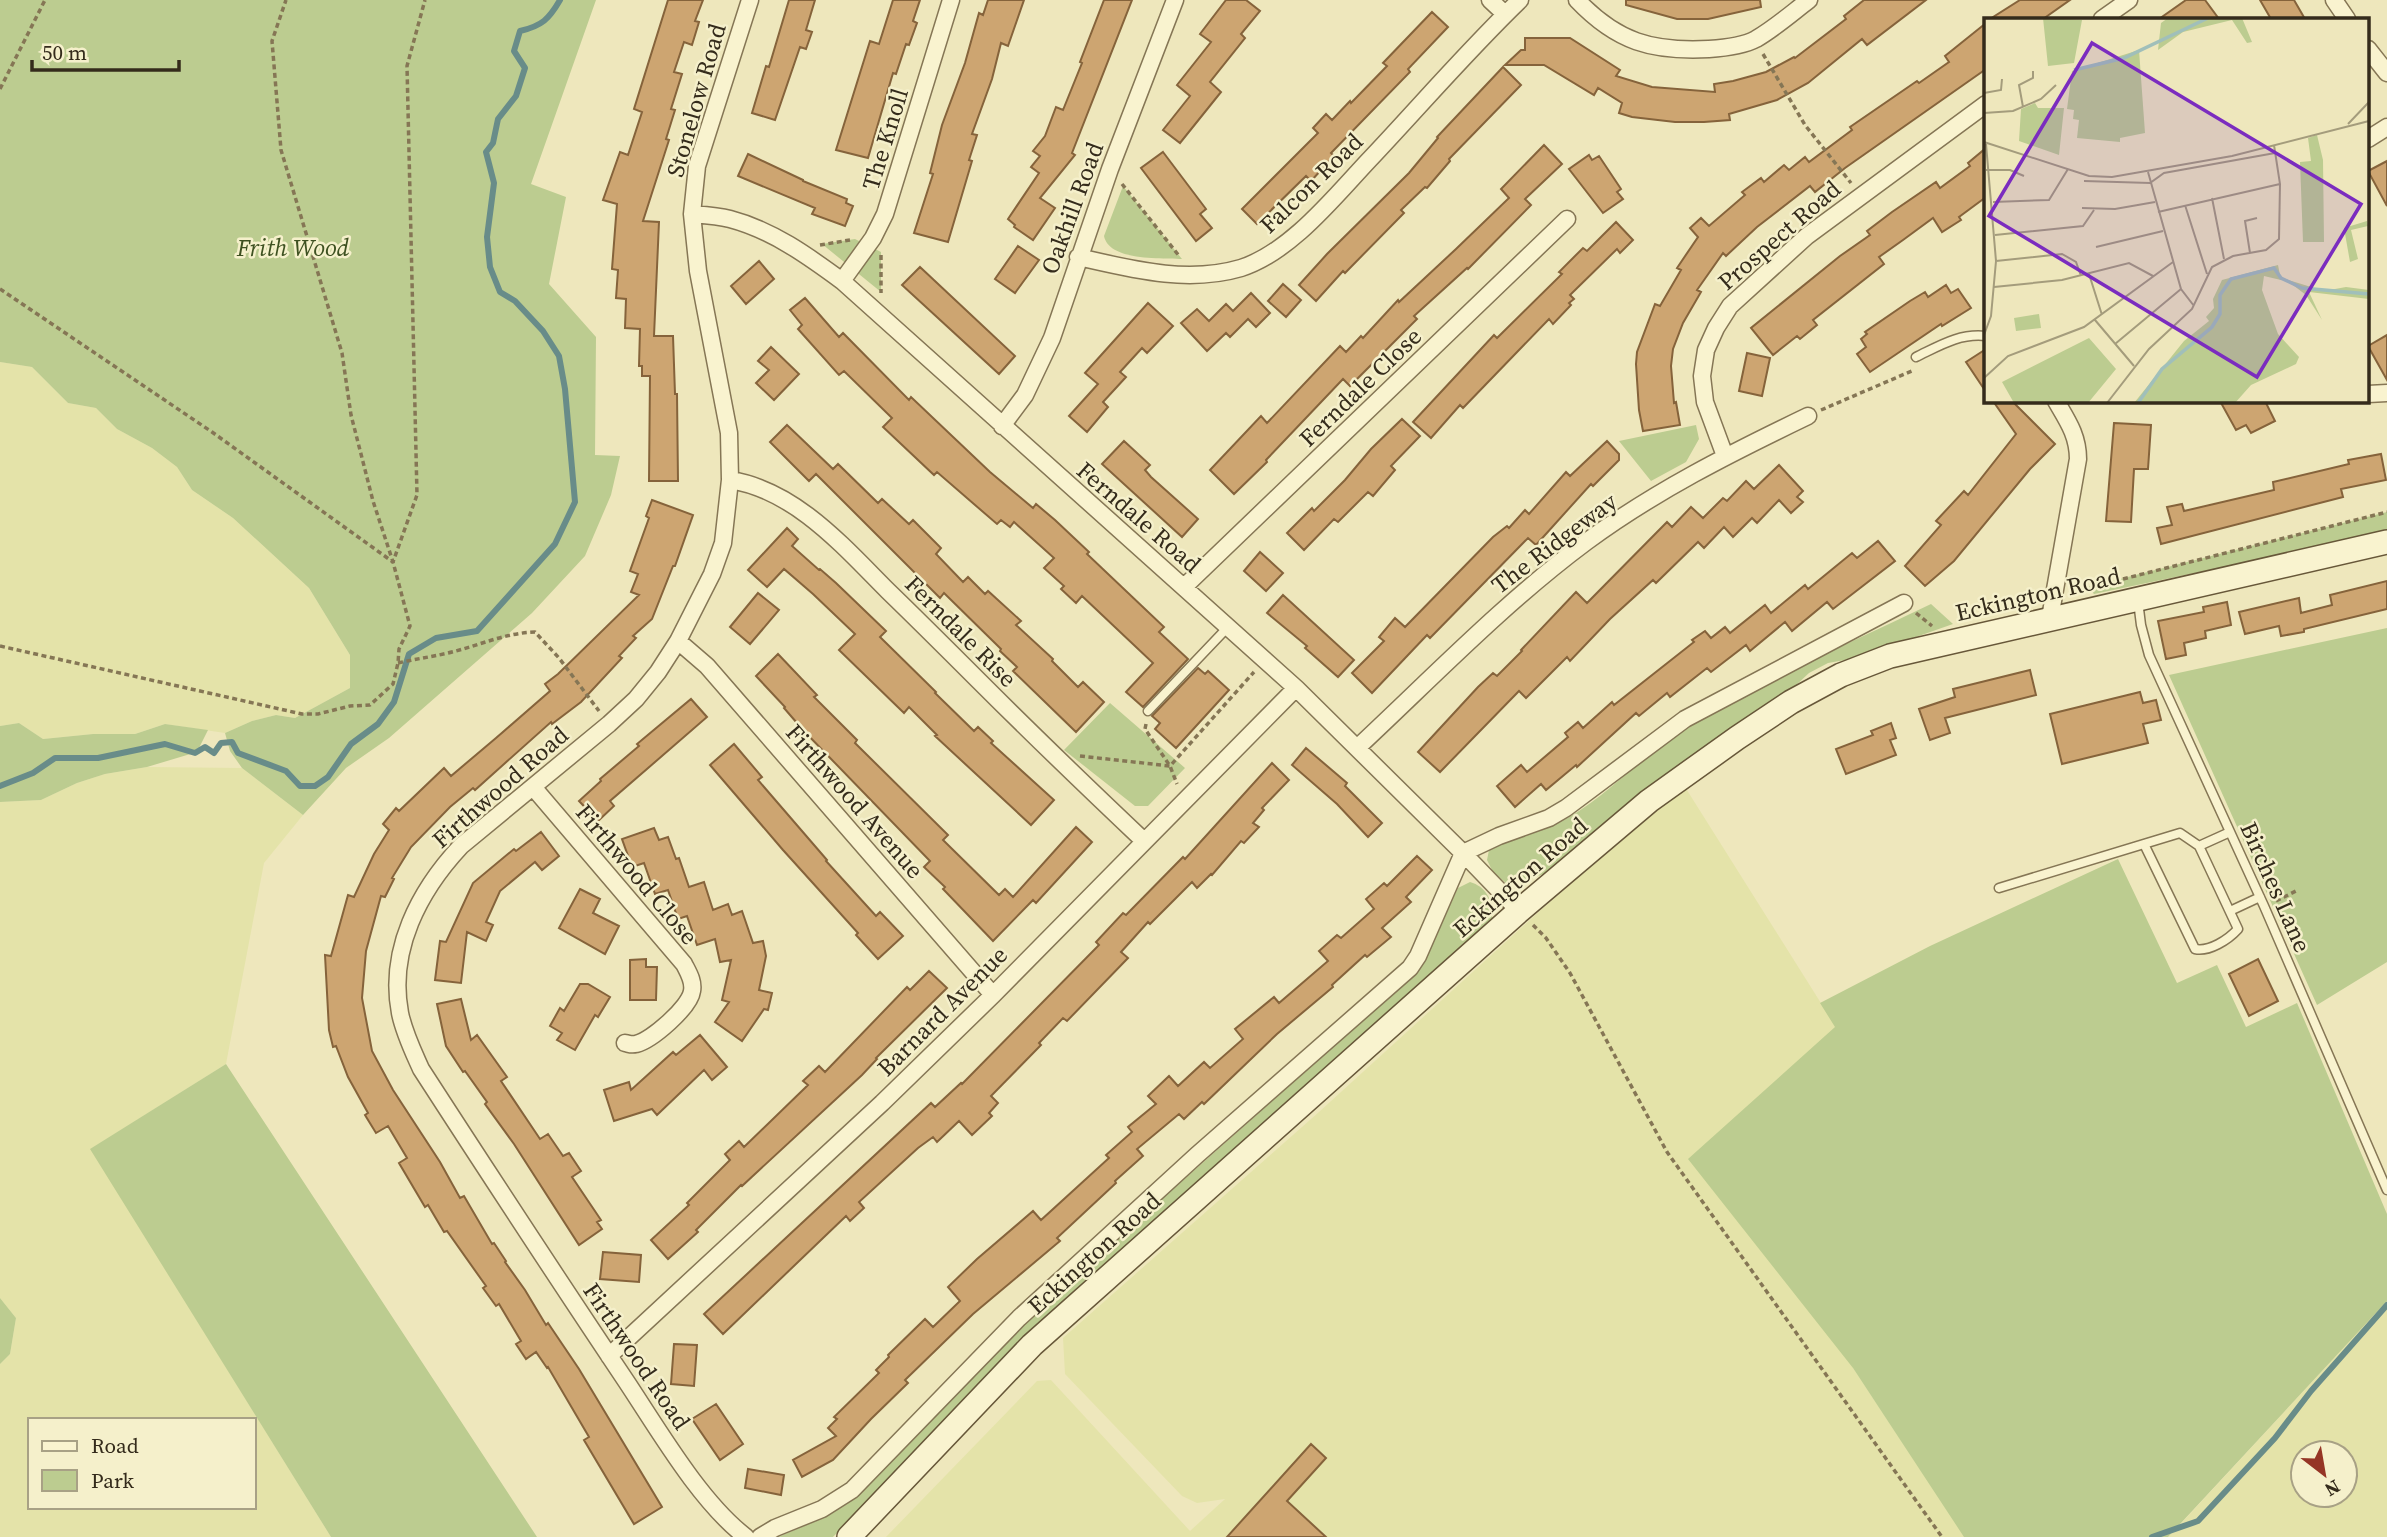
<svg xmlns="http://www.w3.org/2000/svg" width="2387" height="1537" font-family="'Source Serif 4',serif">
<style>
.farmland{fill:#e4e3a9;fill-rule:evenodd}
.green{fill:#bccc90}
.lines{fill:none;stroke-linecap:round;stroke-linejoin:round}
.stream{stroke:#688c89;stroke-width:6}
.building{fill:#cda571;stroke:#85633b;stroke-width:2}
.lane-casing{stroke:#857655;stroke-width:11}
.street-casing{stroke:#857655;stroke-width:19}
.secondary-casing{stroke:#675739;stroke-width:26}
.path{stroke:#857655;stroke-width:3.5;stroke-dasharray:5 3.5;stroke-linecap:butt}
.lane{stroke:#f9f3cf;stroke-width:8}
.street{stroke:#f9f3cf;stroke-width:16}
.secondary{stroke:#f9f3cf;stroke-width:23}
.labels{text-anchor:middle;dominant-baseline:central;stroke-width:5;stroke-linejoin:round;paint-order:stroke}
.street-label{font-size:24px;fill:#342b1b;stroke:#f5f0cb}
.park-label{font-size:24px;font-style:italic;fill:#3e5121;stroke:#f5f0cb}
.inset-river{fill:none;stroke:#a0bfba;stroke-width:3.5}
.inset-road{fill:none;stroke:#a49c7c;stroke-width:2}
.view{fill:#7b2cbf;fill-opacity:0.15;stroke:#7b2cbf;stroke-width:3.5}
.inset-edge{fill:none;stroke:#342b1b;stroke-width:3.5}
</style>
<rect width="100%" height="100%" fill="#eee7bc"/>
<path class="farmland" d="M0,362L32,367L68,403L96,408L117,429L152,448L177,467L192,490L233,518L309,588L350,655V688L295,718L276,715L252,721L225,733L165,724L135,734H93L43,739L19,723L0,726Z
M147,767L242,768L303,815L264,863L226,1064L91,1149L331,1537H0V1364L10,1354L16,1318L0,1298V802L41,800L77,783L105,774ZM30,1420H254V1507H30Z
M1685,787L1836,1027L1853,1368L1965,1537H886L1037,1381L1051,1380L1190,1531L1225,1499L1197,1503L1182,1496L1065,1374L1063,1338L1319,1112L1543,908Z
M2387,1301V1537H2168L2188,1516ZM2303,1453H2345V1495H2303Z"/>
<path class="green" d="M0,0H596L531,184L566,197L549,284L596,337L595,455L620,456L611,495L585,556L532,613L389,738L346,768L303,815L242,768L230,751L225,733L252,721L276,715L295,718L350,688V655L309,588L233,518L192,490L177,467L152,448L117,429L96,408L68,403L32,367L0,362Z
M1123,186L1182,259C1161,258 1109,261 1104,236Z
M855,239L881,252V292L822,244Z
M1696,425L1699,439L1686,462L1651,481L1619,441Z
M2387,512V533L2094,594L2088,587Z
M1931,604L1953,624L1856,658L1828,663L1809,673L1793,688L1669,772L1549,871L1522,884H1507L1493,872L1487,860L1489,850C1511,837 1536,834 1558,823C1600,803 1635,762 1674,737C1755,684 1844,646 1931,604Z
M2387,628V962L2317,1005L2169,675Z
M1110,703L1185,768L1148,806H1135L1064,750Z
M19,723L43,739L93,734H135L165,724L208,730L197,752L147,767L105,774L77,783L41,800L0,802V726Z
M2118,859L2177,983L2217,965L2246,1027L2297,1003L2387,1214V1301L2168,1537H1964L1853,1368L1688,1159L1835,1027L1820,1003L1930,946Z
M1470,882C1487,887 1493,901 1492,918L1429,978L1038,1324L833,1537H778L816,1521L847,1504L1038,1309L1413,976L1425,958L1458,888Z
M226,1064L537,1537H331L90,1149Z
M0,1298L16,1318L10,1354L0,1364Z"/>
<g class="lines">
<path class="stream" d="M0,786L33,773L55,758H98L165,744L195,753L205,747L214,753L221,743L232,742L238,753L286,771L300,786H315L328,777L351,744L378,724L394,702L409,654L436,638L477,631L555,544L575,502L565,389L559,356L543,331L515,301L500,292L490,267L487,237L494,183L486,152L493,143L498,119L516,96L525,68L514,51L520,31C542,26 549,19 560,0
M2152,1537L2198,1521L2275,1438L2311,1391L2387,1305"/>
</g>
<path class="building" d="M668,0H703L695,21L699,22L692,45L684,42L674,72L682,74L671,109L675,110L666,139L669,140L643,221L659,222L654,336H673L675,394H677L678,481H649L650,376H642V366H639L640,329L625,328L626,299L616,298L618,270L612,269L617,204L603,200L620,152L628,155L642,112L634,109Z
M789,0H815L806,30L812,32L806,49L800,47L775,120L752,113L766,66L769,67Z
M893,0H920L913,21L917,23L909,45L906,44L896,74L893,73L868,158L836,150L870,41L879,44Z
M988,0H1024L1008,46L1001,43L992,79L972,134L977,135L969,160L972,161L948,242L914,233L933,174L930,173L942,125L965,63L979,13L983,15Z
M1104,0H1132L1072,153L1075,155L1040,198L1055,208L1033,240L1014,227L1015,225L1008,219L1039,173L1031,167L1040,156L1033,151L1045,136L1056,107L1063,110L1082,63L1080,62Z
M1226,0H1246L1260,11L1241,34L1245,38L1210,82L1221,92L1180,143L1163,130L1190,96L1177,85L1211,42L1200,34Z
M1626,0H1760L1761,7L1708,19H1677L1626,5Z
M1864,0H1926L1867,45L1862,39L1808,83L1777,100L1729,114L1730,120L1704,122H1675L1632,117L1619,113L1622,103L1598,88L1594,95L1544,65H1505L1521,50H1525V38H1570L1620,70L1616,76L1652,87L1715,92L1714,84L1733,81L1766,72L1794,57L1795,58L1846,19L1844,16Z
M2020,0H2070L2043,19H1990Z
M2186,0H2205L2219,19H2159Z
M2260,0H2294L2305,19H2271Z
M1432,12L1448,27L1408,69L1410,72L1331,153L1334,156L1311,181L1306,176L1257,224L1242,209L1318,133L1313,128L1326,114L1332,120L1350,101L1351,103L1387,66L1383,63Z
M1986,23V69L1845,168L1815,192L1810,186L1757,227L1726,256L1723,253L1697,290L1701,292L1683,323L1673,349L1671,366L1674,403L1676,402L1680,425L1643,431L1639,410L1636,364L1637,352L1655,304L1660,306L1681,270L1677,268L1698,237L1690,228L1701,218L1709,226L1745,195L1742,192L1761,178L1764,182L1784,165L1789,170L1805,157L1809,162L1852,130L1850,127L1917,81L1919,83L1949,62L1945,56Z
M1503,67L1521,85L1449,159L1450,161L1427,188L1425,187L1401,210L1404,213L1345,273L1343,271L1316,301L1299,285L1327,254L1409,173L1438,138L1437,137Z
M1544,145L1562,164L1525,199L1531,205L1468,269L1467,268L1414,316L1417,319L1350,386L1343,379L1266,460L1267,462L1234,494L1210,470L1261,416L1267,423L1340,346L1346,352L1361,336L1363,338L1398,300L1399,302L1456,249L1509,198L1501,189Z
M1986,148V197L1959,217L1961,220L1942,232L1933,218L1903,240L1879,257L1884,264L1813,320L1817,325L1800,339L1797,336L1773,355L1751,328L1840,256L1870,235L1867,231L1892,212L1936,182L1940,188L1970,166L1968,163Z
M1163,152L1206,209L1200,214L1212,228L1196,241L1141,168Z
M748,154L803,180V181L847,199L846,203L853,206L845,226L812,214L815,208L738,176Z
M1589,155L1592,160L1599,156L1621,189L1617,192L1623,199L1603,213L1569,169Z
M2387,161V206L2368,171Z
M1616,222L1633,240L1620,253L1617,249L1570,295L1574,299L1569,303L1571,305L1553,324L1549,319L1463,408L1460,405L1431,438L1413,422L1494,335L1497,338L1562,274L1559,272L1583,248L1587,251Z
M1018,246L1039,260L1015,293L995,279Z
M759,261L774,279L746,304L731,286Z
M920,267L1015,356L999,374L902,285Z
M1283,284L1301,300L1286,317L1268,301Z
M1946,285L1951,293L1958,289L1971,308L1942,326L1941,324L1870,372L1857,354L1866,347L1861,339L1867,334L1865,332L1910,301L1925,292L1928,297Z
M1251,293L1270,313L1256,327L1248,319L1230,337L1226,333L1207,351L1181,323L1197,309L1209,321L1226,304L1233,311Z
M805,298L839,337L843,333L909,400L911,397L990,472L1033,508L1036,504L1055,520L1089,552L1087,554L1164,627L1159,632L1188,659L1143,707L1126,692L1153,663L1082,596L1076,603L1061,589L1064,586L1044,568L1054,558L1014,522L1010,527L1001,520L997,524L937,472L934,475L883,427L892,418L844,371L839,375L798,329L802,325L790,310Z
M1148,303L1173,326L1147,353L1142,348L1120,372L1126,377L1103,402L1108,407L1087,432L1069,416L1098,384L1085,373Z
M2387,335V380L2368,346Z
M771,347L799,374L774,400L756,383L769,370L758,361Z
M1986,349V392L1966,362Z
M1747,353L1770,358L1762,396L1739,391Z
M1993,401H2012L2055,444L2030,469L1954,561L1925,586L1905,566L1941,525L1936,521L1964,491L1968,495L2016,434Z
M2220,401H2265L2275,421L2251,433L2246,425L2236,430Z
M1402,419L1420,436L1391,466L1395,470L1373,496L1368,492L1338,522L1334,519L1304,550L1287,533L1312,508L1314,511L1345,480L1371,449Z
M2114,423L2151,425L2148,469H2134L2131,522L2106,521Z
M787,425L833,469L838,464L878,503L882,499L909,524L913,520L941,548L936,554L963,582L968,577L985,594L988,591L1021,621L1016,625L1053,659L1052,661L1078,687L1083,682L1104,702L1076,732L1013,671L1017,667L1000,651L1001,649L944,593L940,598L816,474L809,481L770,442Z
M1124,441L1150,465L1145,470L1151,477L1198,519L1182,537L1102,464Z
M1607,441L1619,454V460L1593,486L1591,484L1536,545L1528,538L1430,638L1427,635L1372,693L1352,673L1384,641L1379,637L1395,618L1405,627L1493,537L1507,526L1509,528L1525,510L1529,514L1566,472L1570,476Z
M2381,454L2386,480L2341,489L2343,497L2161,544L2157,528L2172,525L2167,507L2182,504L2184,511L2274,490L2273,482L2349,464L2348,460Z
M1779,465L1803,491L1797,497L1803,502L1791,513L1779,500L1757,523L1752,518L1733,537L1724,527L1704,548L1698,542L1656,583L1653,580L1610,619L1570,661L1567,657L1526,698L1519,691L1440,772L1418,752L1478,687L1493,673L1497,676L1522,651L1521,650L1576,592L1587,603L1667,522L1672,527L1691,507L1703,518L1723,498L1727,501L1746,481L1754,489Z
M652,500L693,515L675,566H673L652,619L633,636L636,638L619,656L622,658L581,702L552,724L551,722L475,790L473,788L450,807L411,847L392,878L394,879L385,897L381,896L366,951L362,998L372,1051L393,1090L440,1162L460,1198L464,1196L492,1244L494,1243L506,1261L505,1262L525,1290L546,1325L548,1323L579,1369L662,1507L634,1524L584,1440L589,1437L548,1367L547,1368L536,1352L526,1359L516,1344L521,1341L499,1304L496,1306L483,1288L486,1286L447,1231L444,1232L428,1205L425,1207L399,1163L407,1158L388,1126L376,1133L365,1115L368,1113L348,1077L336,1046L333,1047L329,1030L325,955L331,956L348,895L354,897L374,854L389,830L383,824L396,808L399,811L444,768L451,776L496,738L550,691L545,684L558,674L639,595L631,592L638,574L630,571L649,518L646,516Z
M787,528L798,539L792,546L819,570L820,569L836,583L886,631L880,637L936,692L935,693L974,731L978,727L993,741L991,743L1054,800L1031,825L935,736L937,735L909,707L904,713L839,650L855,634L813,594L784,569L767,587L748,570Z
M1878,541L1895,561L1833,609L1827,602L1792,631L1785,622L1750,651L1746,645L1711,672L1707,668L1670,697L1667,693L1639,716L1636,713L1577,767L1576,765L1546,790L1541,784L1515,807L1497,786L1521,765L1527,772L1568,737L1565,733L1578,722L1583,728L1612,702L1614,705L1694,642L1692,640L1705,631L1711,638L1725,627L1730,633L1765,605L1771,613L1805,585L1808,589L1852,553L1857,558Z
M1260,552L1283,573L1266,591L1244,571Z
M2387,581V609L2304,629V632L2281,636L2279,626L2245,634L2239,612L2299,598L2301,613L2332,605L2330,595Z
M758,593L779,610L750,644L730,627Z
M1283,595L1354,660L1338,677L1305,648L1307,646L1267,613Z
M2227,602L2231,625L2205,631L2206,638L2184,643L2186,655L2166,659L2158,621L2204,612L2203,607Z
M778,654L817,695L814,697L857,740L855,743L948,835L943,840L999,895L1005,889L1013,897L1076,827L1092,842L1036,903L1033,900L993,941L943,889L945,887L924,867L930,861L803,730L784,708L785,707L756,676Z
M1198,668L1205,674L1208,671L1229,690L1176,748L1155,729L1160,723L1152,716Z
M2030,670L2036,695L1945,718L1950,733L1930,740L1919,709L1955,697L1953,689Z
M2140,692L2143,703L2156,700L2161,720L2143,724L2148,743L2062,764L2050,714Z
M691,699L707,717L610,801L614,806L598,821L579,801L601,781L600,779L639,746L637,744Z
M1891,723L1896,738L1890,740L1896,755L1846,774L1836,749L1873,735L1871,731Z
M734,744L762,777L758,780L827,860L826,861L876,916L880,912L903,936L878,959L856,935L858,933L783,850L710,765Z
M1306,748L1347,783L1345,786L1382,823L1368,837L1337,804L1292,765Z
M1272,763L1289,780L1262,808L1264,810L1253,823L1259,827L1244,843L1241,841L1212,875L1211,874L1197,888L1192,882L1150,924L1148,922L1121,952L1128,958L1067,1021L1063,1018L1039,1043L1041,1045L991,1096L998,1103L989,1113L992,1116L972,1135L959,1121L937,1142L933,1137L918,1148L859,1202L864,1208L850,1221L846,1216L723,1334L704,1314L931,1103L935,1107L961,1083L962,1084L1099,945L1096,942L1123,913L1126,915L1183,857L1185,859Z
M654,828L659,840L668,837L676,859L679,858L689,887L704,882L713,910L728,904L732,915L742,911L753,943L763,941L766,956L759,990L772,993L768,1010L764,1009L742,1041L715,1022L729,1002L722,1000L731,960L720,962L715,939L697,945L687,916L678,919L668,890L655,894L644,863L632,867L622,839Z
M541,832L559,856L542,870L535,862L500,891L486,922L493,925L486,941L467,932L461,983L435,980L440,941L446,942L473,883L514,849L516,851Z
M1417,856L1432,870L1406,897L1411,902L1382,928L1391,937L1367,957L1365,955L1332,985L1333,987L1277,1034L1204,1104L1202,1102L1184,1119L1179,1114L1137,1149L1143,1156L1115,1181L1116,1183L1057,1238L1060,1241L973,1314L905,1380L908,1383L871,1419L833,1460L802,1477L793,1460L836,1436L828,1428L837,1419L834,1417L879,1373L876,1370L889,1357L888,1355L925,1319L933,1327L960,1301L948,1287L977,1259L1033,1211L1041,1220L1109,1158L1106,1155L1132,1132L1128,1127L1156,1104L1148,1096L1169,1076L1178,1086L1204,1062L1210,1068L1243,1039L1235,1029L1274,997L1279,1003L1328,961L1319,951L1337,935L1341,938L1374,909L1366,899L1384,883L1387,886Z
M580,889L600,899L593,913L619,926L605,954L559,928Z
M646,959V967H657L656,1000H630V960Z
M2258,959L2278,1001L2249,1016L2229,974Z
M929,971L947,988L876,1058L877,1059L862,1075L742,1186L741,1185L696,1230L698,1232L668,1259L651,1240L689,1205L687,1203L730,1160L725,1154L739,1141L744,1147L808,1085L803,1081L819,1066L825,1072L907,987L910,990Z
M580,984H588L610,997L598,1017L595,1015L575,1050L557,1040L562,1033L550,1026L560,1008L564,1011Z
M461,999L471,1040L477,1035L507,1077L501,1081L540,1139L548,1134L563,1156L569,1153L581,1171L572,1177L601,1220L597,1222L602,1229L579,1245L514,1144L485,1104L487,1102L465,1071L463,1072L446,1046L437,1004Z
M700,1035L727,1067L712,1080L704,1070L657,1115L652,1109L614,1121L604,1090L629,1082L631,1090L673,1052L676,1055Z
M603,1252L641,1255L639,1282L600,1279Z
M674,1344L697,1345L694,1386L671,1384Z
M716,1404L743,1444L720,1460L692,1419Z
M1311,1444L1326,1458L1287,1501L1326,1537H1227Z
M748,1469L784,1475L781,1495L745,1488Z"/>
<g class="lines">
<defs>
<path id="lane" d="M1916,357C1939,346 1959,333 1986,336
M2138,601L2141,625L2149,655L2264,906L2387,1190
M1148,711L1228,627
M2199,846L2230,832
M1999,888L2180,833L2199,846L2238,929C2228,940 2209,952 2195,949L2144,844
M2230,911L2260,897"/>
<path id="street" d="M1490,0L1505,14
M1577,0C1617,42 1652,52 1709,49C1724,48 1743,46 1756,39C1775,28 1792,13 1809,0
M2334,0L2347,19
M2102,19L2129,0
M2368,49L2387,73
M2368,139L2387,127
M692,214C704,215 718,216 730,219C772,230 808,256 842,281L1296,688L1463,853L1519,911
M1078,257C1131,269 1187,284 1241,268C1291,252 1335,196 1370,159C1420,106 1468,50 1520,0
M842,281L873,238L885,214L951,0
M2368,394L2387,393
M1002,426L1025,395L1052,338L1110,169L1175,0
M1725,456L1705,402L1702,376L1706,350L1716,328L1730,306L1807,236L1986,104
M730,480C795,490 843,546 888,591C919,621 949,651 979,681C1033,735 1088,788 1144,841
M1184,587L1567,219
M2050,618L2078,459C2078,435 2067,420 2056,401
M678,641L707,666L993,995
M1357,748C1432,678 1504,603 1586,542C1655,491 1731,453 1808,416
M533,787L684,964C688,972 694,981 692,991C690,1007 652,1040 636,1044C631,1045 630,1044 625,1043
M609,1356L882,1103L993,995L1296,688
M746,1537C700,1502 658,1429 626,1381C557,1278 489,1174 421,1069C413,1051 404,1033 400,1013C388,950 419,891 461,846L609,724L636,699L658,672L678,641L712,574L723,543L730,480L729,433L698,271L692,214L697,166L750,0
M760,1537L775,1528L822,1509L852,1490L1019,1318L1197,1155L1410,968L1418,956L1463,853L1499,836L1549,818L1566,808L1685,719L1904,603"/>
<path id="secondary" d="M849,1537L1032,1345L1519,911L1649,801L1737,738L1791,702L1841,675L1890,656L2387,542"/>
</defs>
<use href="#lane" class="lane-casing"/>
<use href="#street" class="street-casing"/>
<use href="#secondary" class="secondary-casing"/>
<path class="path" d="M1763,54L1805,125L1851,183
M0,89L45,0
M1122,184L1180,257
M820,245L850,240
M881,255V293
M0,289L212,432L393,562L417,495L407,66L425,0
M1821,410L1914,370
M2123,579L2387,512
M1916,613L1932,626
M0,646L302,714H318L350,706L370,705L393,684L398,663L399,649L410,626L393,562L373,501L351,415L342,353L281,150L272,41L286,0
M398,663C415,659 431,657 448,653C478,646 504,633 535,632L559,658L599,711
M1146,724L1145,729L1170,766L1177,784
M1080,756L1170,766L1254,672
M2276,901L2296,891
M1533,925L1546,938L1570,973L1667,1152L1942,1537"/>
<use href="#lane" class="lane"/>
<use href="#street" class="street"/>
<use href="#secondary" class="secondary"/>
</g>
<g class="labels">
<g class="street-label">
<text transform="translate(696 100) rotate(-74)">Stonelow Road</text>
<text transform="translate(885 139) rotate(-73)">The Knoll</text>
<text transform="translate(1311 183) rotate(-44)">Falcon Road</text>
<text transform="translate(1072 208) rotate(-70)">Oakhill Road</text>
<text transform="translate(1779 235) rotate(-41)">Prospect Road</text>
<text transform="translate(1360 387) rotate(-44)">Ferndale Close</text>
<text transform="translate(1139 517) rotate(41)">Ferndale Road</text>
<text transform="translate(1554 543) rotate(-37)">The Ridgeway</text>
<text transform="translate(2038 594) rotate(-13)">Eckington Road</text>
<text transform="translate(961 631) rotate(45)">Ferndale Rise</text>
<text transform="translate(500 787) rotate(-41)">Firthwood Road</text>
<text transform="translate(855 801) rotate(49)">Firthwood Avenue</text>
<text transform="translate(637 874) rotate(50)">Firthwood Close</text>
<text transform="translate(1520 877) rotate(-41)">Eckington Road</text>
<text transform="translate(2276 887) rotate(66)">Birches Lane</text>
<text transform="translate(942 1011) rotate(-45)">Barnard Avenue</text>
<text transform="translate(1094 1253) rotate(-42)">Eckington Road</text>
<text transform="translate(637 1356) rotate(56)">Firthwood Road</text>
</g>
<g class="park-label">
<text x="293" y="247">Frith Wood</text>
</g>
</g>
<g transform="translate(1984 18)">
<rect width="385" height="385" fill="#eee7bc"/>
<path d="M59,0L98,2L90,45L64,48ZM184,0H258L268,24L263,25L248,2L199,14L174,32L177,5ZM155,32L161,115L136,120V124L93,120L95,102L89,101L90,92L83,91L88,53ZM51,85L54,90H80L75,137L35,123L37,91ZM333,117L339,142L340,224H319L316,144L327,143L324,120ZM383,203L384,208L367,212L374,241L366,244L360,210ZM294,247L297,262L280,258L278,272L294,316L315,339L312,346L267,367L251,385H150L200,323L225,303L222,299L230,290L229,281L238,262ZM301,261L340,273L362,269L385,272V281L325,274L338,302L322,277ZM55,296L57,310L32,313L30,300ZM105,320L132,351L104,385H30L18,364Z" fill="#bccc90"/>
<path class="inset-river" d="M90,52L140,40L224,0M154,385L178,351L228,309L236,296V277L247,261L290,250L297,260L318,270L385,276"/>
<path class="inset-road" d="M0,75L17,72L18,61M39,89L35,67L49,60V53M0,95L29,93L57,81L72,67M364,106L385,84M0,124L105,158L128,159L248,138L385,103M2,152H26L40,158M164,154L197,271L210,288M100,163L166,165L180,155L291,135M228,180L240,241M9,184L65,182L84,151M201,187L223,256M98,190L131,191L171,184M174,194L296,166M11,217L99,208L110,192M112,229L179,213M266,235L261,203L273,200M12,243L78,236L92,244L97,258M105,256L118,297M10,269L78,262L145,245L169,258M111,302L150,348M0,317L7,298L12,243L2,126M131,326L197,271M0,360L24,338L100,309L189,244M123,385L165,331L208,291L228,249L249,238L282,232L295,221L296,166L290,127"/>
<path class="view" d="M108,25L377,186L273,359L5,198Z"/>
<rect width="385" height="385" class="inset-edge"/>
</g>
<rect x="28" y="1418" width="228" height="91" fill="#f5f0cb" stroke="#a8a185" stroke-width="2"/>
<rect x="42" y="1441" width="35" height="10" fill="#f9f3cf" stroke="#a8a185" stroke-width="2"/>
<text x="91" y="1453" font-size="21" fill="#342b1b">Road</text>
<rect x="42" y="1470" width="35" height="21" fill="#bccc90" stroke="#a8a185" stroke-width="2"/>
<text x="91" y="1488" font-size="21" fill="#342b1b">Park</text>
<g transform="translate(2324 1474) rotate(149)"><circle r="33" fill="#f5f0cb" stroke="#a8a185" stroke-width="2"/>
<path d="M0-5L12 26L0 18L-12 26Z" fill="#953525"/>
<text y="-10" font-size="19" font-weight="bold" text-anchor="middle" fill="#342b1b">N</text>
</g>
<path d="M32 60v10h147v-10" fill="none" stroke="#342b1b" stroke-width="3.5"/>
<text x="42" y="60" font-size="21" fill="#342b1b" stroke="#f5f0cb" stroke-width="5" paint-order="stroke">50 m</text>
</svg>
